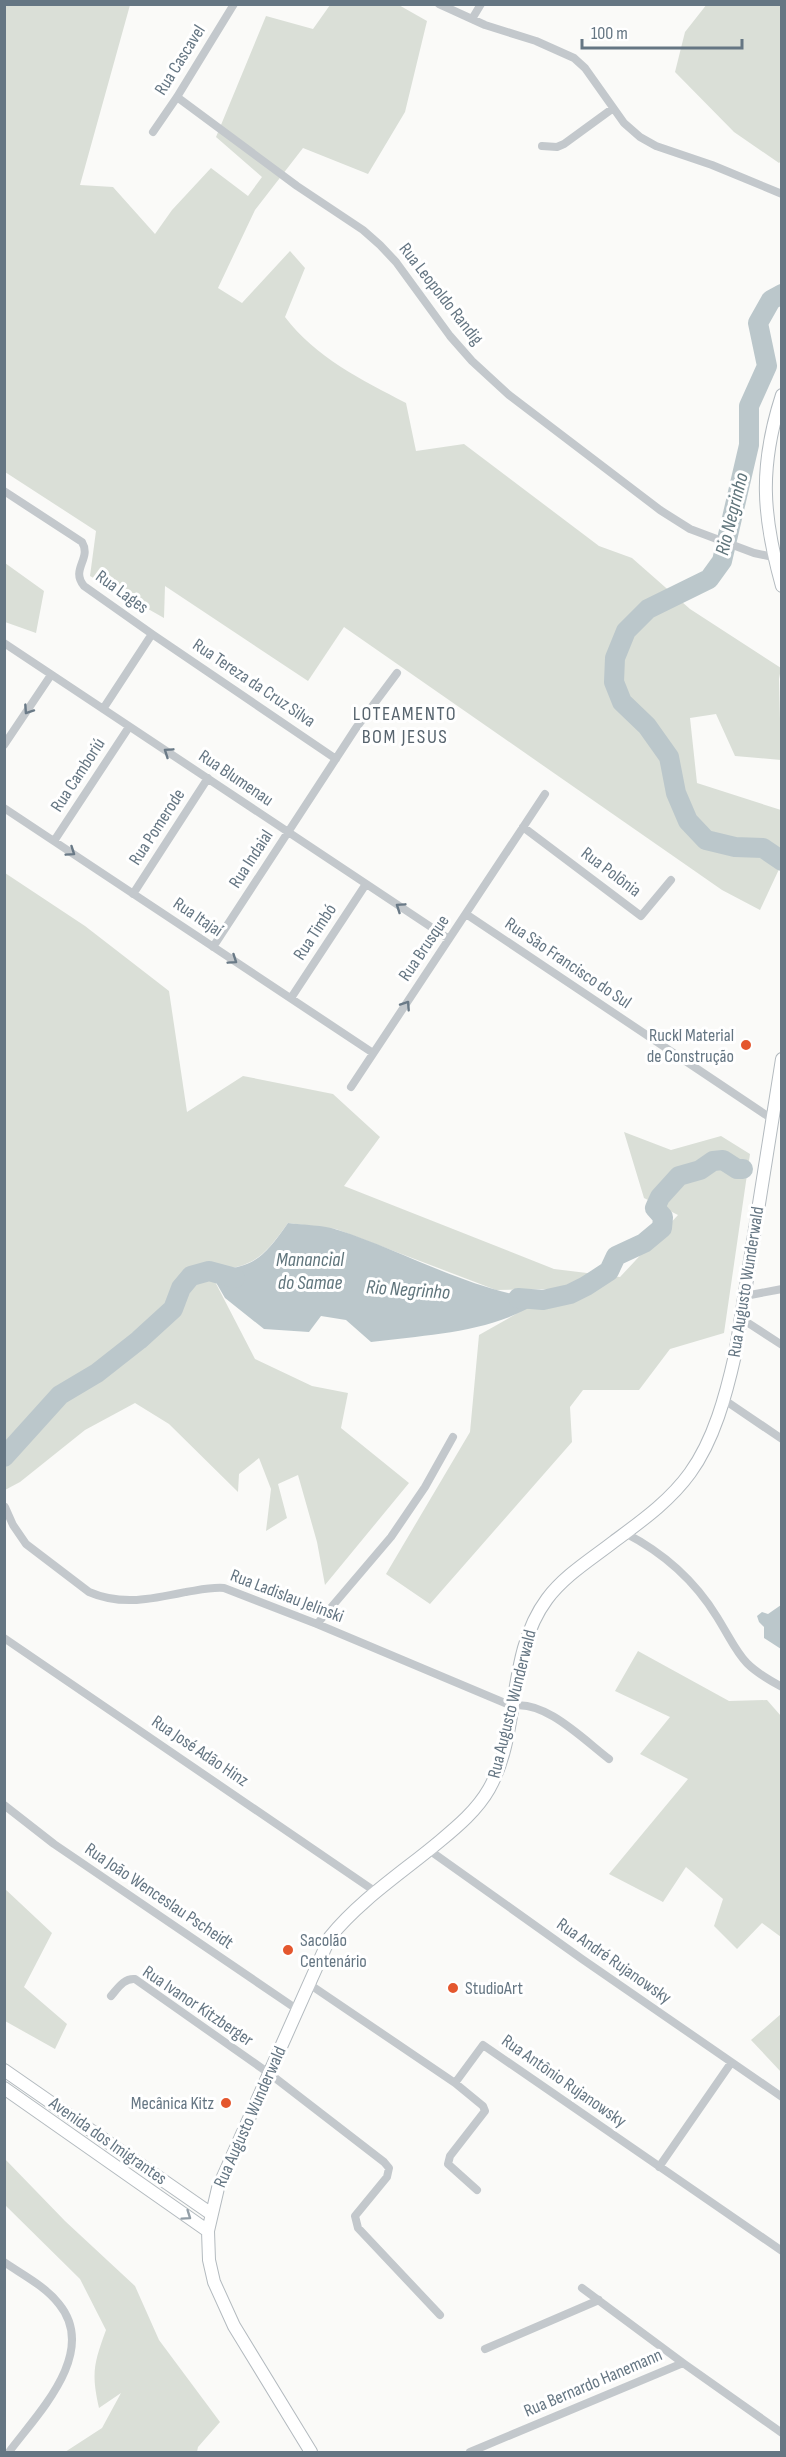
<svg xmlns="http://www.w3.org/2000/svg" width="786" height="2457" font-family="'Sofia Sans Condensed',sans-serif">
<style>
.green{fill:#dadfd7}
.water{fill:#bbc7cb}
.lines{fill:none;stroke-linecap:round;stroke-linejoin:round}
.river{stroke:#bbc7cb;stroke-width:20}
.secondary-casing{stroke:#b3babf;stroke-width:14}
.minor{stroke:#c3c8cc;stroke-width:8}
.secondary{stroke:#fff;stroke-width:12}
.oneway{stroke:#6a7a87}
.oneway2{stroke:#939fa8}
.poi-dot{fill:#e4572e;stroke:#fff;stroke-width:2}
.labels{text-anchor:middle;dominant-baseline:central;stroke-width:6;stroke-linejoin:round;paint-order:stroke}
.street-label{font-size:18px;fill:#657683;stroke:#fff}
.poi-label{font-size:18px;fill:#657683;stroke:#fff;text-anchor:end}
.water-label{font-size:20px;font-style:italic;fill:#60757c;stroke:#fff}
.neighbourhood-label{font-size:20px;letter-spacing:1.5px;fill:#57646e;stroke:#fff}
</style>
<rect width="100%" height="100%" fill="#fafaf8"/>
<path class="green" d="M397,4L427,21L405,112L368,174L303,148L255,210L218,288L242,303L290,251L305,268L285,317C315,357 362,380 406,403L416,451L464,444L599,546L632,558L690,609L781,668L779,679L781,760L735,756L716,714L690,718L697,783L781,810V865L760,910L722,890L344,627L308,681L165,586L164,618L90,576L96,531L5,472L4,5H130L80,185L113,187L155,234L172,210L211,168L248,196L262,177L216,137L266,16L313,29L330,5Z
M707,4L781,5L782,160L779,163L734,132L675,72L685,32Z
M5,563L44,591L36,633L5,622Z
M5,873L85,926L169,991L187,1112L243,1076L333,1094L380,1137L344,1186L554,1269L620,1277L678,1215L644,1198L624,1132L671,1150L721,1136L750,1154L724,1333L670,1349L639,1390H583L570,1407L572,1442L430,1604L386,1574L470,1432L479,1335L560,1289L496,1290L336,1229L288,1223C262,1259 255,1266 210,1272L255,1359L312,1386L348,1393L341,1428L409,1483L325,1585L317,1542L298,1475L278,1484L287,1518L266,1531L271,1489L259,1458L239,1474L238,1492L169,1424L135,1403L85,1430L20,1482L5,1490Z
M638,1651L729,1701L767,1700L781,1716V1937L762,1923L737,1949L714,1926L723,1899L686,1867L663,1902L609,1874L688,1779L640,1754L670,1717L615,1691Z
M4,1888L52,1933L24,1987L67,2024L55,2049L5,2021Z
M781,2014V2072L751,2040Z
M4,2158L65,2221L135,2286L159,2340L220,2422L198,2447L197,2452H65L102,2428L121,2393L99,2408C91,2373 94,2363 106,2330L80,2279L5,2205Z"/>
<path class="water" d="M288,1223C304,1225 323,1225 338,1230C404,1251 475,1293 544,1299C493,1333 431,1334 371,1342L346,1320L321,1316L309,1332L264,1329L225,1298L210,1272C255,1266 262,1260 288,1223Z
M781,1605V1649L764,1638V1627L759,1622L757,1616L762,1612L768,1614Z"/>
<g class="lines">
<path class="river" d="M782,294L771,300L758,323L767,366L749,406V445L722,561L709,579L648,609L626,631L615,658L614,682L622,702L647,726L669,757L676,793L688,821L706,840L735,847L763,848L782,861
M518,1298L543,1300L570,1294L586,1286L609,1271L616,1256L644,1243L662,1228L663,1217L655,1208L660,1197L679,1176L700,1170L713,1161L723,1160L737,1169H743
M4,1457L60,1395L97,1373L139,1340L173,1309L181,1288L191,1276L209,1271L235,1278"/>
<defs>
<path id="secondary" d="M782,395C759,466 762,515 782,586
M4,2070L210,2213
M4,2088L208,2231
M311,2452L234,2326L214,2282L209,2260L208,2231L218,2188L330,1937C361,1899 403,1872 440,1841C458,1826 477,1810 489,1789C521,1733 506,1654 547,1599C564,1576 590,1560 612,1543C640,1522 669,1502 690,1473C714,1440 726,1395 735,1355L782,1059"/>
</defs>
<use href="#secondary" class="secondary-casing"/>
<path class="minor" d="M439,4L485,25L536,41L574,58L585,68L624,123L640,137L656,146L712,165L782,194
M472,19L481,4
M177,97L297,186L363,230L380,245L396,262L450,336L472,361L509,395L660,510L690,529L754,553L773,557
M153,132L177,97L234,4
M542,146L557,147L564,144L612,109
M4,491L82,542C92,559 70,569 84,586L152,634L103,709
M152,634L336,759
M4,643L449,939
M4,745L51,675
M4,808L373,1053
M523,827L641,916L671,880
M54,841L129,727
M133,894L208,778
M466,914L772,1119
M213,947L356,728L397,673
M291,998L366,884
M351,1087L545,794
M745,1296L782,1289
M742,1319L782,1345
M723,1399L782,1439
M5,1507L13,1525L26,1544L89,1592C121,1606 153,1599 186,1592C199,1590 211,1587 224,1588L317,1624L512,1706C544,1699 584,1740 609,1759
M625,1533C662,1552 695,1581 717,1617C741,1656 739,1664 782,1687
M317,1624L391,1537L425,1487L453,1437
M4,1638L376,1892
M4,1805L54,1844L298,2010
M429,1850L582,1959L782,2097
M309,1984L455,2083L483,2045L782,2251
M111,1996C118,1988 124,1978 135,1979L270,2074L384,2162L389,2168L387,2177L355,2216L358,2228L440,2315
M455,2083L483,2106L485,2111L450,2156L448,2164L477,2190
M659,2167L731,2063
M4,2262C23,2275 45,2286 59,2304C99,2353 37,2414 9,2452
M582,2288L683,2363
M485,2349L599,2300
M470,2452L683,2363L782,2433"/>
<use href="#secondary" class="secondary"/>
</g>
<defs><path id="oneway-chevron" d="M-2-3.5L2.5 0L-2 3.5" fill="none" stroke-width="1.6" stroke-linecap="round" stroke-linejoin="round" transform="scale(1.5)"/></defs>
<g class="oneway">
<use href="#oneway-chevron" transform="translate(28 710) rotate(124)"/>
<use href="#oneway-chevron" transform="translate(168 752) rotate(-146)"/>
<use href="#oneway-chevron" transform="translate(71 852) rotate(34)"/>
<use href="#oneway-chevron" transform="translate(400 907) rotate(-146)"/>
<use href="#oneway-chevron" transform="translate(233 960) rotate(34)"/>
<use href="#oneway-chevron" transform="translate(406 1005) rotate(-56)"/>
</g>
<use class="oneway2" href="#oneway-chevron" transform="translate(187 2216) rotate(35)"/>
<g class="poi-dot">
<circle cx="746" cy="1045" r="6"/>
<circle cx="288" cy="1950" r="6"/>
<circle cx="453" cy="1988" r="6"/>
<circle cx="226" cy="2103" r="6"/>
</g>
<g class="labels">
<g class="street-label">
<text transform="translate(180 60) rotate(-58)">Rua Cascavel</text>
<text transform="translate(441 294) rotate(52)">Rua Leopoldo Randig</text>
<text transform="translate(122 592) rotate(36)">Rua Lages</text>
<text transform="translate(254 683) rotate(34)">Rua Tereza da Cruz Silva</text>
<text transform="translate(78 775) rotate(-57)">Rua Camboriú</text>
<text transform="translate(236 778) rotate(34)">Rua Blumenau</text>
<text transform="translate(157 827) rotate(-57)">Rua Pomerode</text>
<text transform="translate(251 859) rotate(-57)">Rua Indaial</text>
<text transform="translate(611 872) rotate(37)">Rua Polônia</text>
<text transform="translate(198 917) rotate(34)">Rua Itajaí</text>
<text transform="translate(315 932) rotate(-57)">Rua Timbó</text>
<text transform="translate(424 948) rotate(-56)">Rua Brusque</text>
<text transform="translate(568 963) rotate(34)">Rua São Francisco do Sul</text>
<text transform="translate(746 1282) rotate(-81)">Rua Augusto Wunderwald</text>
<text transform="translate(287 1596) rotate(21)">Rua Ladislau Jelinski</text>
<text transform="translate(512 1704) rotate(-76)">Rua Augusto Wunderwald</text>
<text transform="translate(200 1751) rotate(34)">Rua José Adão Hinz</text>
<text transform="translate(159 1896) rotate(34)">Rua João Wenceslau Pscheidt</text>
<text transform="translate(614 1961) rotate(35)">Rua André Rujanowsky</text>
<text transform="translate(198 2006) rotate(34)">Rua Ivanor Kitzberger</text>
<text transform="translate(564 2081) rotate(35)">Rua Antônio Rujanowsky</text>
<text transform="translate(250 2117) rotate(-66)">Rua Augusto Wunderwald</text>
<text transform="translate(108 2141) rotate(35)">Avenida dos Imigrantes</text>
<text transform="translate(593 2383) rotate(-23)">Rua Bernardo Hanemann</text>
</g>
<g class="poi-label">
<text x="734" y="1035">Ruckl Material<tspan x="734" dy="21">de Construção</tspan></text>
<text x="300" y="1940" text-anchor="start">Sacolão<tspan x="300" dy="21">Centenário</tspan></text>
<text x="465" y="1988" text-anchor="start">StudioArt</text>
<text x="214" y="2103">Mecânica Kitz</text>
</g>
<g class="water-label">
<text transform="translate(732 514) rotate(-76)">Rio Negrinho</text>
<text x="310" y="1260">Manancial<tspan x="310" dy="23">do Samae</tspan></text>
<text transform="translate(408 1290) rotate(4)">Rio Negrinho</text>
</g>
<g class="neighbourhood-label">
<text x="405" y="714">LOTEAMENTO<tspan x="405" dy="23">BOM JESUS</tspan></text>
</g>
</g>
<rect width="786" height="2457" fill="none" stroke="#657683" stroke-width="12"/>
<path d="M582 39v9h160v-9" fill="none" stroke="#657683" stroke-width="3"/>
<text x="591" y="39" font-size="18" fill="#657683" stroke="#ffffff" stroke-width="4.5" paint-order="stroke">100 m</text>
</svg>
